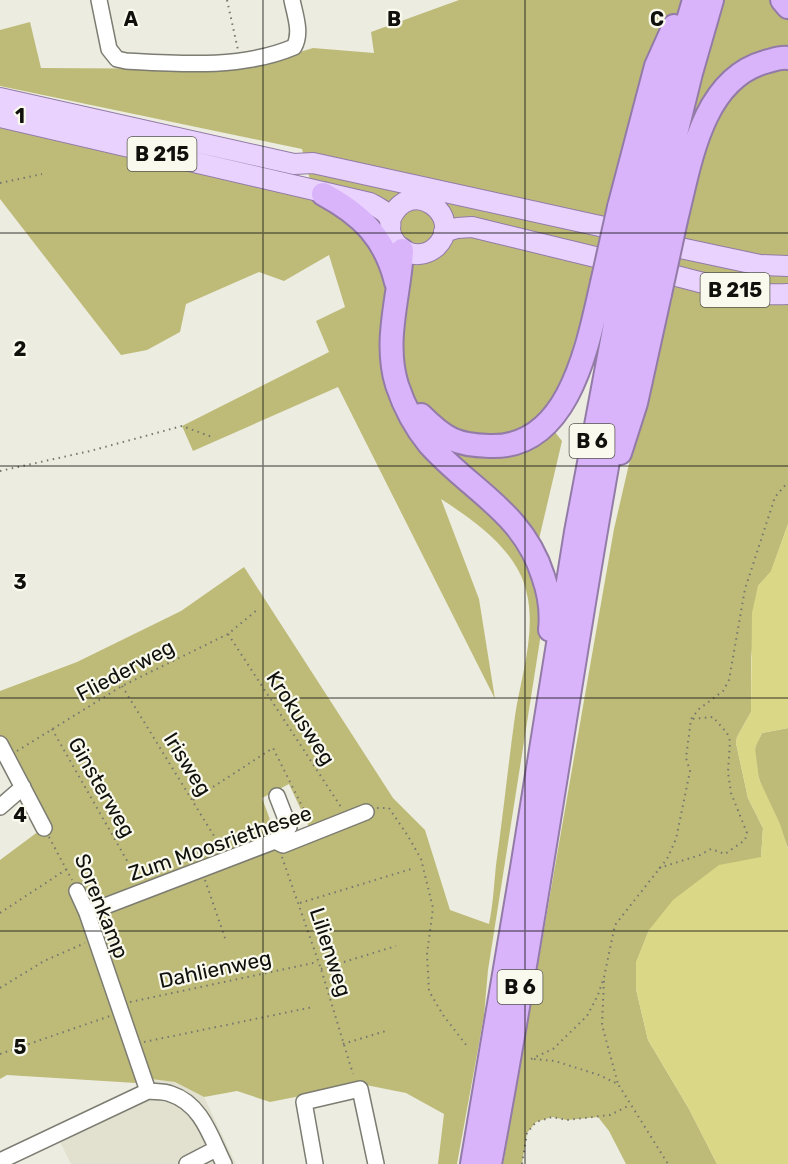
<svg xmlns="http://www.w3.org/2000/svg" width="788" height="1164" font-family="Rubik,sans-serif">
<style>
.built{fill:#e2e1cf}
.green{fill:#bebb79;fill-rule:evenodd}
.water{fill:#dad786}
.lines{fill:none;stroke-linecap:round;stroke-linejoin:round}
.minor-casing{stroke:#7c7c72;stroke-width:18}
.major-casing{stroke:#937ba7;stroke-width:22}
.highway-casing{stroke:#937ba7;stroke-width:26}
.path{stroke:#76766e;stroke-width:2;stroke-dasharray:1.5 4.5;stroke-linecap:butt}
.minor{stroke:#fff;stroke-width:15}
.major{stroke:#e9d2fd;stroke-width:20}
.highway{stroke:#dab4fb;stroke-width:22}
.highway-bridge-casing{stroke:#937ba7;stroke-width:26;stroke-linecap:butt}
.highway-bridge{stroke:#dab4fb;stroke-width:22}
.grid{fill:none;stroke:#10100c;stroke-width:1.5;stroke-opacity:0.55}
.labels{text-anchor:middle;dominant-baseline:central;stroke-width:4.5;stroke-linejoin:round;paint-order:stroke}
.shield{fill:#f9f9ee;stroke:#565650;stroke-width:1.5}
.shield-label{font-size:20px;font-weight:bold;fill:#10100c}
.street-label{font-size:21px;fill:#10100c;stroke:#f9f9ee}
.grid-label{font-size:20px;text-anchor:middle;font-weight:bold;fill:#10100c;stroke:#f9f9ee;stroke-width:4.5;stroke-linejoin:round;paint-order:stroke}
</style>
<rect width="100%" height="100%" fill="#ecece0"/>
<path class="built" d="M151,1079L175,1082L204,1097L236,1164H71L56,1134Z"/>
<path class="green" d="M459,0H788V302L778,304H788V524L771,572L758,586L751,659V712L737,737L736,743L748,798L763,828L761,858L649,930L636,963V989L648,1040L689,1109L717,1164H626L609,1131L598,1117L567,1120L552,1117L536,1122L527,1133L522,1164H503L614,529L668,295L592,282L559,394L543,417L562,441L532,569L542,616L540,640L488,970L484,1016L457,1164H438L444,1114L406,1093L361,1084L270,1102L237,1091L204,1097L175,1082L151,1079L136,1083L7,1075L0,1079V860L47,825L0,735V691L77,662L181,611L244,567L393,798L425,830L450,910L489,924C493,905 494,885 496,865C503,816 508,766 515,716C521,676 537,631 526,590C516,550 475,521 441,499L479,599L495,699L338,387L193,451L182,426L329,352L316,321L345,307L329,255L284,281L259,272L186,304L180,332L147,350L121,355L0,199V126L315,199L302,149L0,86V30L30,22L41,68L214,69L287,56L313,48L374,53L371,32ZM289,784L310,829L283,840L275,833L262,798Z
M788,728V848C777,817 754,784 755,750C755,744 760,738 762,733Z"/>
<path class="water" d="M788,524V728L762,733L755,748L759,779L780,824L788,849V1164H717L689,1109L648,1040L636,989V962L649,930L673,900L719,865L761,857L763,828L748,798L736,743L737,737L751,712L752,613L758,586L771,571Z"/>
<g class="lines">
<defs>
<path id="minor" d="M99,0L109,49L117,59L126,61C180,64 242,69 294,47C302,33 295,15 292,0
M0,744L44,828
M0,807L23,787
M275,841L283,845L366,812
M77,891L87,913L148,1091
M87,913L275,841L289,827L277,796
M0,1161L148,1091C155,1092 164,1091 171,1094C202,1104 211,1138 224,1164
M187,1164L216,1149
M315,1164L304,1102L360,1089L376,1164"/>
<path id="major" d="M0,98L294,164L313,163L627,232
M0,117L370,203C377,207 389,212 390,221C391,224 390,227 390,230C391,240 400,250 410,253C419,256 429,253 436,247C467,217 410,173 390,220
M444,232L457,228L472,227L620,263
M657,243L760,265L788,266
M652,270C696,280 742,297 788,294"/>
<path id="highway" d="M782,0L788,7
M323,194C362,215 385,238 396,282
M619,207L656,66L674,26
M639,212L671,78L694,0
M656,215L691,73L712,0
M676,220C690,165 701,80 765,62C773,60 780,57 788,58
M402,250C400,295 383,340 397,385C404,406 415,427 429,444C471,491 523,512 543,576C549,593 552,612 550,630
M421,415C445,439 456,445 489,446C570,450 588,343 602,283
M620,453L636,403L660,294
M472,1164L522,868L576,532L622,287
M490,1164C545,874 582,580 640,290"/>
</defs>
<use href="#minor" class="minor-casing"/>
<use href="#major" class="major-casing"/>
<use href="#highway" class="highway-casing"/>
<path class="path" d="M227,0L238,50
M0,183L42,174
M0,471L90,451L182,426L212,437
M228,634L341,807
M122,686L222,849
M52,729L138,880
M17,751L122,686L228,634L257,610
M193,800L273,748L310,822
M377,808H389L408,836L421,859L433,908L427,954L429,991L443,1015L467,1046
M49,837L72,880
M282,857L321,969L353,1074
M659,868L700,855L711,849L725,854L745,840L747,833L731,793L728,772L730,741L727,733L713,717L691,719
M205,880L226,941
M300,903L411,869
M0,913L67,869
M321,969L396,946
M604,981L602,1025L618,1084
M0,988L44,961L85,943
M130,1002L318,962
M144,1042L313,1007
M343,1044L389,1030
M0,1054L110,1016
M531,1059L553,1049L587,1016L598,995L604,977L615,925L667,859L676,839L690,771L686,758L691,719L699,709L723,691L729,680L745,589L775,497L788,482
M534,1059L555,1061L599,1075L618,1084L668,1164
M522,1164L527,1133L536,1122L552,1117L567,1120L610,1115L630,1105"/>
<use href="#minor" class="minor"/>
<use href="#major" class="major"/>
<use href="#highway" class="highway"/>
<defs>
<path id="highway-bridge" d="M602,283L619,207
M622,287L639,212
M640,290L656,215
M660,294L676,220"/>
</defs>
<use href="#highway-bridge" class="highway-bridge-casing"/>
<use href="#highway-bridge" class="highway-bridge"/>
</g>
<path class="grid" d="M263,0V1164M525,0V1164M0,233H788M0,466H788M0,698H788M0,931H788"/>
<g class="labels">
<g class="shield">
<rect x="127.5" y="137" width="69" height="34" rx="4.5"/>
<rect x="700.5" y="273" width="69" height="34" rx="4.5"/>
<rect x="569.5" y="424" width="45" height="34" rx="4.5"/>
<rect x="497.5" y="970" width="45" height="34" rx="4.5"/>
</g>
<g class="shield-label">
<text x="162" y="154">B 215</text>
<text x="735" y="290">B 215</text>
<text x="592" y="441">B 6</text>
<text x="520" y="987">B 6</text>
</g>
<g class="street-label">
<text transform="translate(125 670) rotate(-28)">Fliederweg</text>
<text transform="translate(301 718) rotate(57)">Krokusweg</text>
<text transform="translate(188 764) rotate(58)">Irisweg</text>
<text transform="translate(102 787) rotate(60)">Ginsterweg</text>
<text transform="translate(220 843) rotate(-19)">Zum Moosriethesee</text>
<text transform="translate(102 906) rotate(68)">Sorenkamp</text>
<text transform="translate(331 952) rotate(72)">Lilienweg</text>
<text transform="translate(215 969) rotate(-12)">Dahlienweg</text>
</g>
</g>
<g class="grid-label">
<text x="131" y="26">A</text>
<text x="394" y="26">B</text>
<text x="657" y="26">C</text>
<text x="20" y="123">1</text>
<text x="20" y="356">2</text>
<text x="20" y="589">3</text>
<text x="20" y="822">4</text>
<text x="20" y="1054">5</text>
</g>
</svg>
